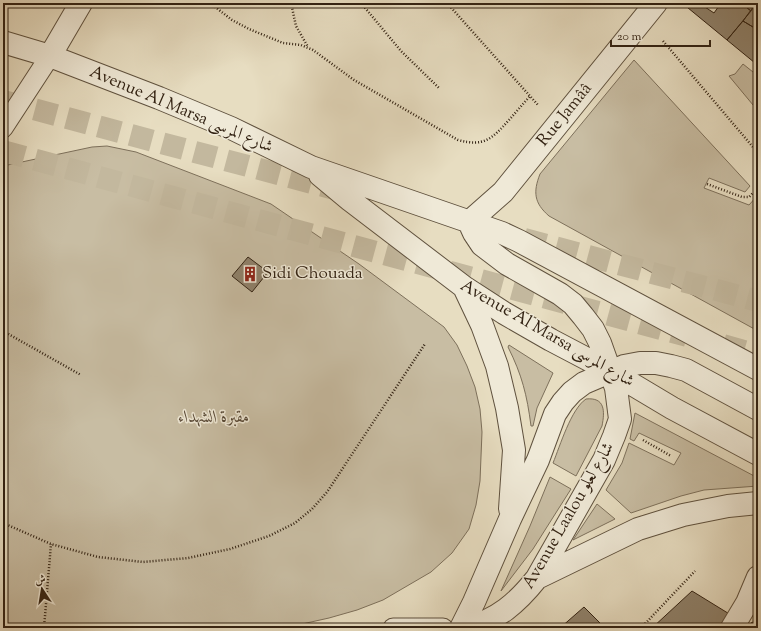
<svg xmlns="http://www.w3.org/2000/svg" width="761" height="631" font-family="'Sorts Mill Goudy',Amiri,serif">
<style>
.green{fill:#c8bda3;stroke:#7d705b}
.building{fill:#90836d;stroke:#322213}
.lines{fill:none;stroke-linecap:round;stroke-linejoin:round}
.primary-tunnel{stroke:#c3b89e;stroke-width:22;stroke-dasharray:22 11;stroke-linecap:butt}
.service-casing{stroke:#5f513e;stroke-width:21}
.minor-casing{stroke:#5f513e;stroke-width:24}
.tertiary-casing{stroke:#5f513e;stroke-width:24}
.path{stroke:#322213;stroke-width:2.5;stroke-dasharray:1 2;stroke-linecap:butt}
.service{stroke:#efe9d7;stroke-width:19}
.minor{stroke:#efe9d7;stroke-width:22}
.tertiary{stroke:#efe9d7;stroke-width:22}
.labels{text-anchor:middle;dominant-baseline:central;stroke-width:3;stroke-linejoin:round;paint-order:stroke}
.street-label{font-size:17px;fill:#322213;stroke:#efe9d7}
.poi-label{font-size:17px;fill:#322213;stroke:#efe9d7;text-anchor:start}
.park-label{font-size:17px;font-style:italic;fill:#584937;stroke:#efe9d7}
</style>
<rect width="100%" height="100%" fill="#e7ddc1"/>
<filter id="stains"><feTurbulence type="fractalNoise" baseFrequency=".005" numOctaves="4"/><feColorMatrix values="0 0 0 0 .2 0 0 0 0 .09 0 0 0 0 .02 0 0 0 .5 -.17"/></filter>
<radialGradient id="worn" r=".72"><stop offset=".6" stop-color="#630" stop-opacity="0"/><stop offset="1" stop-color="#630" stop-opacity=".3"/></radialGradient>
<path class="green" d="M634,60L750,186L745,192L709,178L704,188L749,205L758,195V331L549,216C534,203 533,192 540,174Z
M743,64L758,76V111L729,76L735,74Z
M107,146L136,152L271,204L359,264L444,327L457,345L467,366L475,387L480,409L482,432L480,481L476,505L469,529L452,553L431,572L383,600L357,610L329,618L284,628H3V166L92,147Z
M509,345L553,373L537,408L533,426H531C527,395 522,375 508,347Z
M586,399C605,397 605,411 602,426L576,476L553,463C560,446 571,409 586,399Z
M635,413L758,478V486L704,490L681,496L631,513L606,490L622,463L629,443L674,465L681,453L639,433L634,441L630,439Z
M550,477L571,489L533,549L501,591L530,526Z
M597,504L615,519L573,540Z"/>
<path class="building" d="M682,3H699L714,13L721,3H741L751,11L727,40Z
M741,3H756L751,11Z
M756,3H758V30L743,21Z
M743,21L758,30V59L755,63L727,40Z
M248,257L268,272L252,292L232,276Z
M692,591L731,615L724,628H652Z
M584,607L605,628H560Z
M752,622L758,625V628H748Z"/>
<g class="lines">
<path class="primary-tunnel" d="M3,101L342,191
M3,151L687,336
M524,239L758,301
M723,345L758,355"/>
<defs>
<path id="service" d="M3,128L50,56
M393,628H443"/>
<path id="minor" d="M50,56L81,3
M469,222L503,192L656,3
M732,628L747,603L758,577"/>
<path id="tertiary" d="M3,42L50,56L159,98L231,128L311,167L502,233L519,241L758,369
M320,175L350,200L464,287L504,313L551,340L610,371L672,408L758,454
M464,287L482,325L497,366L507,408L514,450L510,509
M537,578L638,529L683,515L728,506L758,503
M461,628L474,602L510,519L538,460L555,414L563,402L572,392L584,383L624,366L640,363H656L671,366L686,370L758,409
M466,628C498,620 517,603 537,578L604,460L614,436L620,419L616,388L600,343L593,329L583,316L573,304L560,294L507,264L482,245L474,233L469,222"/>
</defs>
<use href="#service" class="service-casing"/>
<use href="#minor" class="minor-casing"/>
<use href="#tertiary" class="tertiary-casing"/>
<path class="path" d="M210,3L232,20L249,29L283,43L301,45L313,50L354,80L458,140C484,147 492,139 509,120C516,112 523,104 530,96
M291,3L296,26L308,47
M361,3L401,51L440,89
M447,3L538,105
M663,41L758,153
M707,184L742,197H749L755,191
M3,331L81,375
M643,440L671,456
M3,523L51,544L98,557L143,562L188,558L230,549L269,536L295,523L312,509L327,492L425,344
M44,628L51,544
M641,628L695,571"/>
<use href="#service" class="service"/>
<use href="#minor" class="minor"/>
<use href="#tertiary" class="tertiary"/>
</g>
<defs>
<symbol id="building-bare" viewBox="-9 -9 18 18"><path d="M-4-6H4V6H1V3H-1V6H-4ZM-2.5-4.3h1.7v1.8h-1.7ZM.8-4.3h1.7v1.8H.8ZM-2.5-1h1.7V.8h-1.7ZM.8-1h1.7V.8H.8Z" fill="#8f2418" stroke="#efe9d7" stroke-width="2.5" paint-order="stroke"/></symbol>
</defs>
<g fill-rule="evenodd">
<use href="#building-bare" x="239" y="263" width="22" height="22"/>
</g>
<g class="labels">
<g class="street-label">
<text transform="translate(181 110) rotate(23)">Avenue Al Marsa شارع المرسى</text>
<text transform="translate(565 115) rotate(-51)">Rue Jamââ</text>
<text transform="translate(547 334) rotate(30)">Avenue Al Marsa شارع المرسى</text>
<text transform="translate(569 516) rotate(-60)">Avenue Laalou شارع لعلو</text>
</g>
<g class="poi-label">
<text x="262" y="274">Sidi Chouada</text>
</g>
<g class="park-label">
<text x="214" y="418">مقبرة الشهداء</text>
</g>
</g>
<rect width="761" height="631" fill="none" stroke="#e7ddc1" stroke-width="16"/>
<rect x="4" y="4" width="753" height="623" fill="none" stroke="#322213" stroke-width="2"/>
<rect x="8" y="8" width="745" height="615" fill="none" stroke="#322213"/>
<g transform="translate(42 589) rotate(348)" stroke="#efe9d7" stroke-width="3" paint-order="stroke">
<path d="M0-3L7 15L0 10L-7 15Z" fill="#322213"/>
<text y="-6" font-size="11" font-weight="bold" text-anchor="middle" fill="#322213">ش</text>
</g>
<path d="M611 40v6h99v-6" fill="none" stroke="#322213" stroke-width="2"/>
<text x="617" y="40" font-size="12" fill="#322213" stroke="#efe9d7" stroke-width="3" paint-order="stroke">20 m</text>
<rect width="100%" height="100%" filter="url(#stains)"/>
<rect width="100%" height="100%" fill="url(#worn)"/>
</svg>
